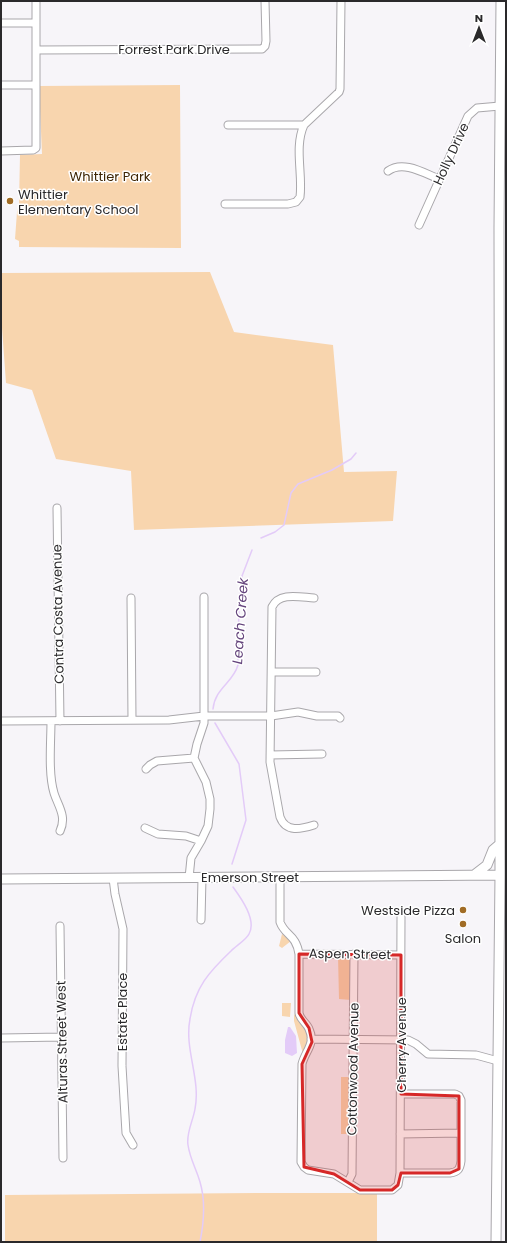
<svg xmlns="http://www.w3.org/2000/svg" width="507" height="1243" font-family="Poppins,sans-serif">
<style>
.green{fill:#f8d5ae}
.water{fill:#e3cbf8}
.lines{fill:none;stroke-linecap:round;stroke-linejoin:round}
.stream{stroke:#e3cbf8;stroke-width:1.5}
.minor-casing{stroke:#a9a7ab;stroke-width:9}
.major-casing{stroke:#a9a7ab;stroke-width:11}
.minor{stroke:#fff;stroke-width:7}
.major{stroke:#fff;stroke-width:9}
.marked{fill:#d62828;fill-opacity:0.2;stroke:#d62828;stroke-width:3;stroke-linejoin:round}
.poi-dot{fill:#a16c25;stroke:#fff;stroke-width:1.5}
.labels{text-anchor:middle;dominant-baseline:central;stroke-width:3;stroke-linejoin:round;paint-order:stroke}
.street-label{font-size:13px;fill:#2a292b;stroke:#fff}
.park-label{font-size:13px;fill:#3e2605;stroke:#fff}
.poi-label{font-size:13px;fill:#2a292b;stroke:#fff;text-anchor:start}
.water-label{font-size:14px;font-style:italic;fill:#64447c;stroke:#fff}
</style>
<rect width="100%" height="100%" fill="#f7f5f9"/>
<path class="green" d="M180,85L181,248L19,247V241L15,239L17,212L19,204L20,155L42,154L39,86Z
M210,272L234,332L333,345L344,472L397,471L393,521L134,530L131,471L56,459L32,390L6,383L1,314V273Z
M282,934L291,941L282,948L279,946Z
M338,956L349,957L351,960V1000L339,999Z
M282,1003H291L290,1017L282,1016Z
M294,1014L306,1027L309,1039L303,1054L294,1021Z
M341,1077H351L350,1134H341Z
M266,1193H377V1242H5V1195Z"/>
<path class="water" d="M288,1027H290L296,1036L297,1053L292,1056L285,1053V1040Z"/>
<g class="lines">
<path class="stream" d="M261,538L275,532L284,525L291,493L298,484L332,470L351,459L356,453
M213,709C215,688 233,683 238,665L239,603L242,576L252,550
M215,723L239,764L246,820L232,864
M200,1242C204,1222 206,1202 200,1182C196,1168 190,1159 188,1145C186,1133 193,1121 195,1109C201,1079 184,1049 190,1019C195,987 209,972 231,951C236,946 247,939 249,934C257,920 241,898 233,887"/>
<defs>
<path id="minor" d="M1,23H36
M36,50L262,49L265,46L266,41L265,1
M1,85H36
M228,125H304
M1,151L33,150L36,148V1
M388,171C403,160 424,173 439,179
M225,204H288L296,202L300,197C303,174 294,147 304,125L339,92L340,89L341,1
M419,225L468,116L477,108L500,106
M57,508L60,721
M131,598L132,720
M314,598C299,597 279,592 272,607L270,762L280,817C286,833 301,829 314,825
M272,672H316
M1,721L169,720L204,716H271L298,712L317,716H338L340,718
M51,721C51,742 48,773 54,793C58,806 67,816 60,831
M270,755L322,754
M146,769L150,765L157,761L194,758
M145,828L158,834L186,836L201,841
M280,877V922C285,936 296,934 299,954V1013C300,1020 307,1023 309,1029C316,1044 305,1051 302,1064L301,1162L304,1167L308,1170L334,1174L360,1190H392L398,1185L400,1173H450C458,1172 460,1169 461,1161V1100L459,1096L455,1094H401
M113,878L115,894L123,929L122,1066L126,1133L133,1145
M189,878L191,858L201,841L208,826L210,809V799L206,782L194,758L197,744L204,723V597
M201,920L202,878
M60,926L63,1158
M299,954L401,955
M1,1038L62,1037
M311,1039L408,1040L416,1044L428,1054L476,1055L498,1061
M400,1134L461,1133
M400,1173L401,917
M348,1182L352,1174L354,954"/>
<path id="major" d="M474,875L487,865L493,850L500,844
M1,879L500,875
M496,1242L500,875L499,227L501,1"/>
</defs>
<use href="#minor" class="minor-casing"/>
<use href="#major" class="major-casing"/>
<use href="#minor" class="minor"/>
<use href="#major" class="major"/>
</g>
<path class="marked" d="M299,954L401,955V1094L459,1096V1169L450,1173H401L398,1185L392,1190H360L334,1174L304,1167L302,1064L312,1042L309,1028L299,1013Z"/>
<g class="poi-dot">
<circle cx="10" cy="201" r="4"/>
<circle cx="463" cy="910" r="4"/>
<circle cx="463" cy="924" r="4"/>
</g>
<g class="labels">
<g class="street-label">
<text x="174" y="49">Forrest Park Drive</text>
<text transform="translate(451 154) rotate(-65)">Holly Drive</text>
<text transform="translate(58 614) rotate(-91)">Contra Costa Avenue</text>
<text x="250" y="877">Emerson Street</text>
<text transform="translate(350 954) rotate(1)">Aspen Street</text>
<text transform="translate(122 1012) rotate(-90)">Estate Place</text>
<text transform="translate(62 1042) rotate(-91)">Alturas Street West</text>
<text transform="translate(401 1045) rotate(-90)">Cherry Avenue</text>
<text transform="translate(353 1069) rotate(-89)">Cottonwood Avenue</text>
</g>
<g class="park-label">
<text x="110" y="176">Whittier Park</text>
</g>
<g class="poi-label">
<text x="18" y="194">Whittier<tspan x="18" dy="15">Elementary School</tspan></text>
<text x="455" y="910" text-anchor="end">Westside Pizza</text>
<text x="463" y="938" text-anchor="middle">Salon</text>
</g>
<g class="water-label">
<text transform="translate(240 621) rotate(-86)">Leach Creek</text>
</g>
</g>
<rect width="507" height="1243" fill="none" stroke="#2a292b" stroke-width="4"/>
<g transform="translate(479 28)" stroke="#ffffff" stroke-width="3" paint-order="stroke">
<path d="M0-3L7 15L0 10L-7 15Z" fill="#2a292b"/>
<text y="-6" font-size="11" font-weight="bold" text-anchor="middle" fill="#2a292b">N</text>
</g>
</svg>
